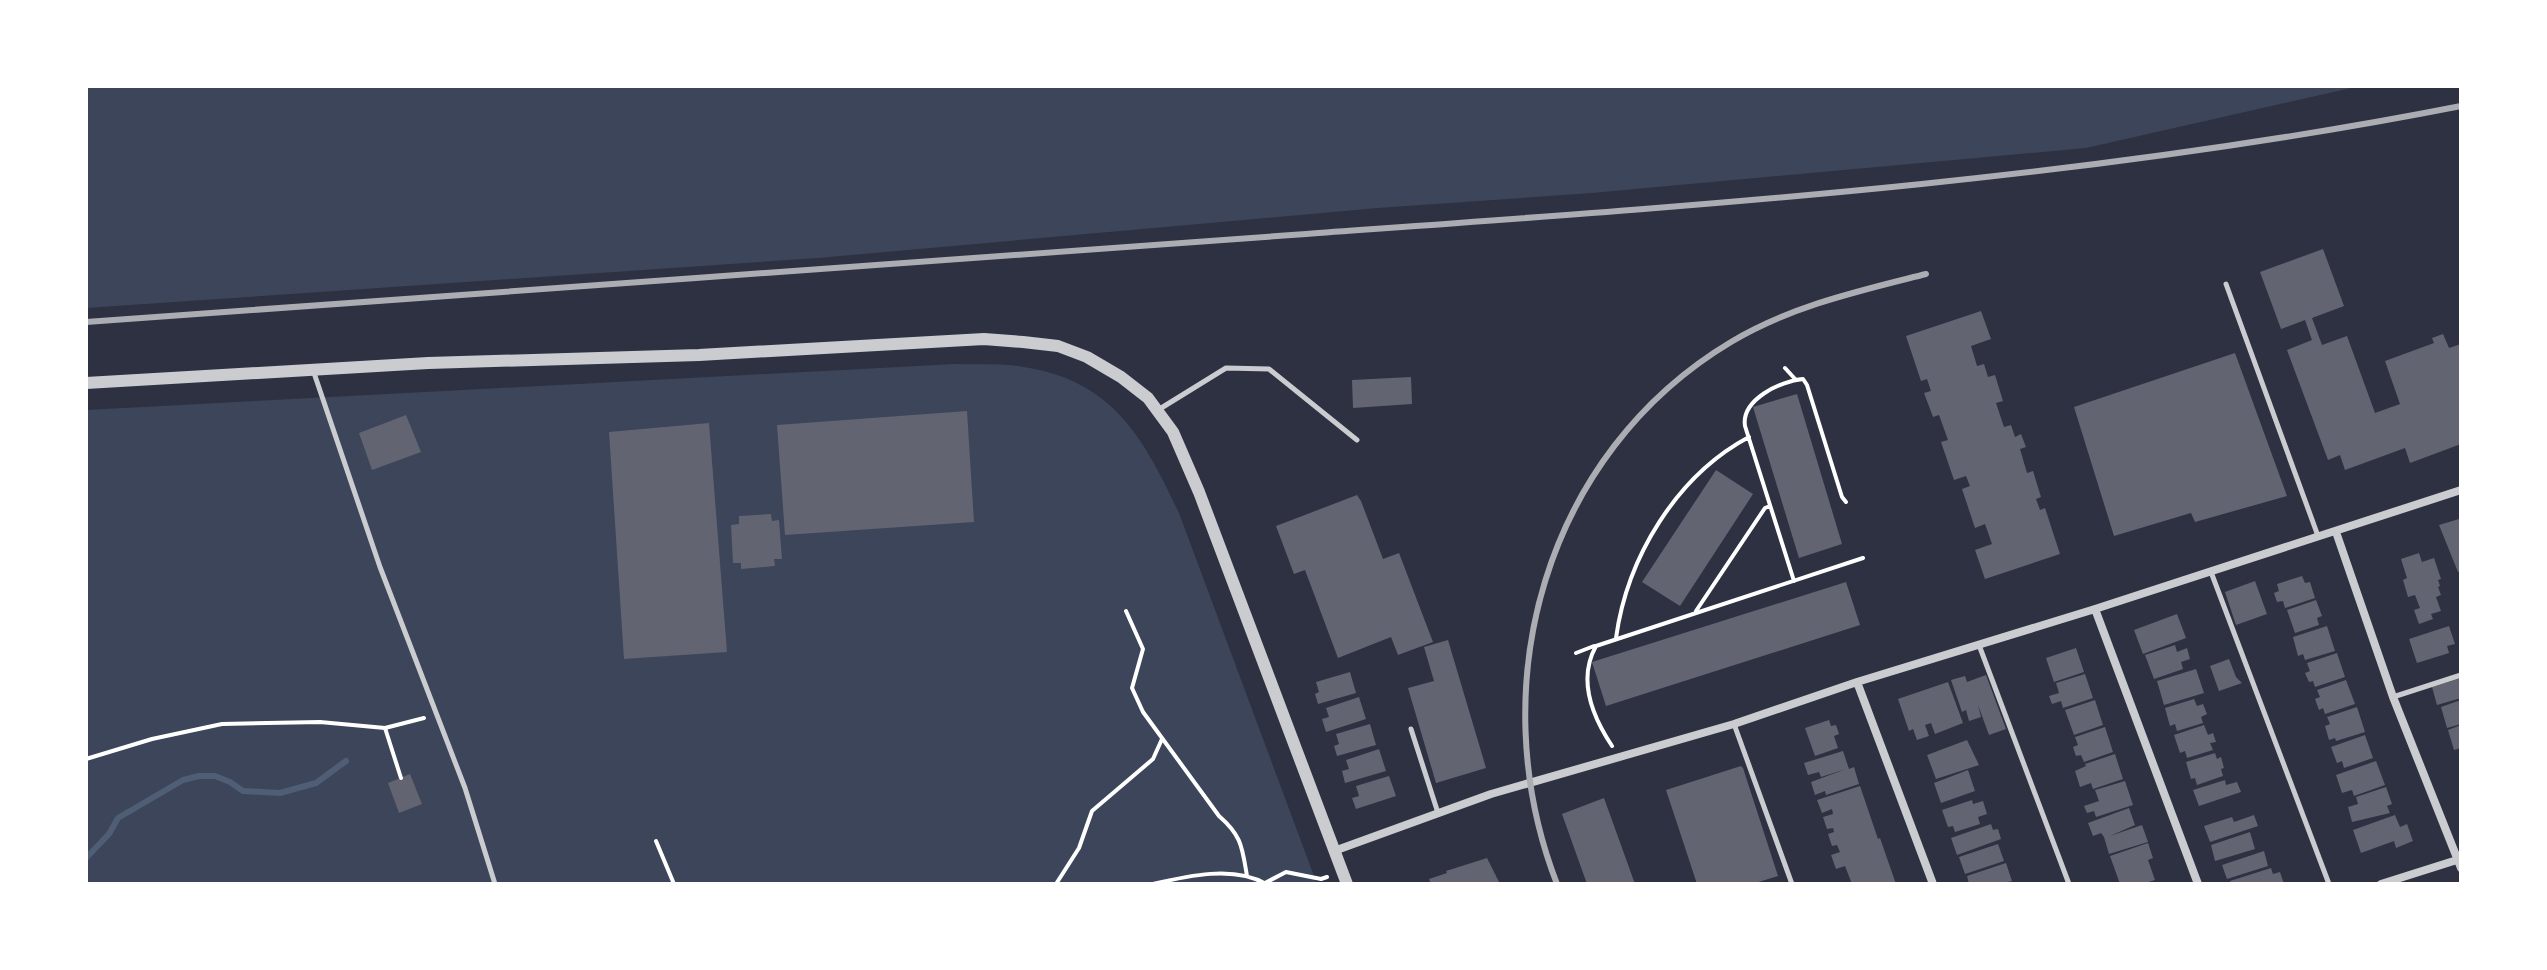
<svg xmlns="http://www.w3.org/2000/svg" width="2547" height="970" font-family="Mulish,sans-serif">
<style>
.green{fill:#3c4559}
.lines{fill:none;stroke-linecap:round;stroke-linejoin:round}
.stream{stroke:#4f5d75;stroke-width:6}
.building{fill:#626471}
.path{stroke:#fff;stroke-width:4}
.service{stroke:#caccd0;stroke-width:5}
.minor{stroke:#caccd0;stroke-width:8}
.tertiary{stroke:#caccd0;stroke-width:12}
.rail{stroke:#abadb3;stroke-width:6}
</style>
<rect width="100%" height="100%" fill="#2d3142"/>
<path class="green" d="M86,86H2360L2086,148L1592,193L1378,208L818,258L86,308Z
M955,364C978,365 1002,363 1024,367C1114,381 1144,439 1179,513L1317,884H86V410Z"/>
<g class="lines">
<path class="stream" d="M86,858L109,834L118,818L183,780L199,776H215L230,782L243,791L280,793L316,783L346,761"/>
</g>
<path class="building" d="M2323,249L2344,306L2312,318L2322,345L2347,336L2375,413L2400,404L2385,361L2434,343L2432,338L2443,334L2449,348L2461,344V444L2410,463L2405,448L2345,470L2340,455L2328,460L2287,350L2312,340L2305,320L2281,329L2260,272Z
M1981,311L1991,339L1971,346L1977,366L1984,364L1988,377L1995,375L2003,401L1996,403L2004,427L2011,425L2015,437L2021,434L2026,447L2020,449L2027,473L2033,471L2041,497L2036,499L2040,510L2045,508L2060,554L1985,579L1975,550L1992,544L1985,524L1975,528L1962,489L1970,486L1966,476L1954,480L1941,442L1948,440L1939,415L1933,417L1924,393L1931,391L1927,379L1921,381L1906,336Z
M2235,353L2287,496L2195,522L2191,513L2114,536L2074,407Z
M1411,377L1412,404L1353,408L1352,380Z
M1797,394L1842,544L1799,558L1753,407Z
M967,411L974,522L785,535L777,425Z
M406,415L421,452L372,470L359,433Z
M709,423L727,652L624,659L609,432Z
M1716,470L1753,494L1680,606L1642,582Z
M1357,495L1361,501L1383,559L1399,553L1433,642L1398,655L1391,637L1338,658L1305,570L1294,574L1276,526Z
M771,514L772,521L779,520L782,559H774L775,566L741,569V563H733L731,525L739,524V516Z
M2459,519L2461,571L2458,572L2439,525Z
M2419,553L2422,562L2434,558L2441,579L2438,580L2440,586L2438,587L2441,595L2436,597L2441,611L2431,614L2433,619L2419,624L2414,610L2420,608L2415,595L2408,597L2403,580L2407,578L2401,559Z
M2302,576L2305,583L2310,582L2315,598L2285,608L2283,601L2277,602L2274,593L2279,591L2277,584Z
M2255,581L2267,614L2236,625L2225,592Z
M1846,582L1860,625L1606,706L1592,662Z
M2316,600L2322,616L2317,618L2319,625L2295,633L2287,610Z
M2177,614L2186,638L2143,654L2134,630Z
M2327,626L2335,651L2305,660L2303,654L2298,656L2293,637Z
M2449,626L2455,644L2447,646L2449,653L2417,663L2409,639Z
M1448,640L1486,768L1436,783L1408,688L1434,681L1424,647Z
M2175,645L2177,652L2187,648L2190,659L2181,662L2183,669L2154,679L2145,655Z
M2076,648L2084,672L2054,682L2046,658Z
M2337,653L2345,677L2315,687L2313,681L2309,682L2305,673L2310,671L2307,663Z
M2229,659L2236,677L2242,683L2219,691L2210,666Z
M2196,669L2204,693L2164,705L2157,681Z
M1350,672L1356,693L1318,704L1315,694L1319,692L1316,682Z
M2085,674L2093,698L2063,708L2061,701L2052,704L2049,696L2059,693L2056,683Z
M1986,675L2006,729L1989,735L1978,705L1981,717L1969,721L1966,710L1962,712L1951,680L1965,676L1967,682Z
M2461,678V698L2437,705L2432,687Z
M2346,680L2355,704L2325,714L2323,708L2319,710L2315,699L2320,697L2317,690Z
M1948,682L1963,723L1935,734L1931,723L1925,725L1929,736L1917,740L1913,729L1909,731L1898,699Z
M1359,697L1366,719L1326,732L1322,719L1329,717L1326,708Z
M2194,699L2197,706L2203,704L2207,714L2201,717L2203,723L2177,731L2175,724L2170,726L2165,708Z
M2095,700L2103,725L2074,735L2065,710Z
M2461,700V724L2447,728L2441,707Z
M2357,707L2365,732L2336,741L2335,738L2329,740L2325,726L2330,724L2327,717Z
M1829,720L1831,726L1836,725L1839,734L1834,736L1838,748L1815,756L1805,728Z
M1370,724L1376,745L1337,756L1334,746L1339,744L1336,734Z
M2204,725L2208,735L2213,733L2216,742L2210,743L2213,750L2187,758L2185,751L2180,753L2174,735Z
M2461,725V748L2454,750L2448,730Z
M2105,727L2113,752L2084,762L2081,755L2076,756L2073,747L2078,745L2075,737Z
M2365,735L2373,758L2344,768L2342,761L2337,763L2331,747Z
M1967,740L1979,765L1936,779L1927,755Z
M1379,749L1386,771L1345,783L1342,771L1349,769L1346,760Z
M1843,751L1849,769L1854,767L1859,784L1826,795L1825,791L1815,795L1811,782L1846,769L1821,777L1819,772L1808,775L1804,763Z
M2215,753L2217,759L2221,757L2224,768L2221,769L2223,776L2197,785L2195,778L2191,779L2186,762Z
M2115,754L2123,779L2093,789L2091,783L2080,787L2075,771L2086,766L2085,764Z
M2376,761L2385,785L2354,796L2352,790L2342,793L2336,775Z
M1741,766L1743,768L1778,876L1752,884H1697L1666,790Z
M1968,770L1975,791L1941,803L1934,783Z
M410,774L422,804L399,813L388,783Z
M1389,776L1396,796L1356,809L1352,798L1359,796L1356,786Z
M2225,780L2226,785L2237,782L2241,792L2199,806L2193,790Z
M2125,781L2133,805L2096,817L2094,811L2087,813L2084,806L2099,801L2095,790Z
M1860,786L1878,839L1880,838L1896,884H1852L1845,866L1836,869L1831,855L1840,852L1837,845L1832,846L1828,834L1834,832L1833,828L1827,829L1823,817L1833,814L1832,809L1822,813L1817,800Z
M2386,787L2392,804L2387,806L2390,813L2352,822L2348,807L2358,804L2356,797Z
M1604,798L1635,884H1587L1562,814Z
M1972,800L1973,804L1983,801L1987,814L1978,817L1980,824L1955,832L1953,826L1948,827L1942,810Z
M2129,808L2135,825L2110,836L2142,825L2148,842L2109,854L2104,837L2101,833L2093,836L2088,823Z
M2254,815L2258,826L2210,842L2204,826L2232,817L2234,822Z
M2395,815L2400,827L2407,824L2413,841L2396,848L2394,841L2361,853L2353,830Z
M1991,824L1993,830L1998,829L2001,839L1957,855L1951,838Z
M2250,832L2255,849L2215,861L2211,845Z
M2148,843L2153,858L2148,860L2155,880L2142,884H2120L2110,856Z
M1998,844L2004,861L1965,874L1959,857Z
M2264,851L2268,866L2227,879L2222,865Z
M1487,858L1500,884H1431L1429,879L1447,873L1446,871Z
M2006,863L2012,881L2001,884H1969L1967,876Z
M2271,868L2273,874L2280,872L2284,884H2231L2230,881Z"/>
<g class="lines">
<path class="path" d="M1785,368L1796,380
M1794,581L1745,426C1741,400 1780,381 1803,379L1807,385L1842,497L1846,502
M1126,611L1143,649L1132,688L1143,712L1219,816C1242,836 1242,847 1247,876
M1696,611L1765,508L1770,506
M1616,638C1627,558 1676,476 1749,437
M1576,653L1594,646
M385,728L401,778
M1612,746C1592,716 1577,680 1596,646L1863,558
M86,759L152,739L222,724L320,722L385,728L424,718
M656,841L674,884
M1265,883L1286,872L1321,879L1327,877
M1056,884L1079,848L1092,811L1153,759L1162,739
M1153,884C1187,876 1234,865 1266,884"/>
<path class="service" d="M2226,284L2318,536
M313,370L380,567L465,788L495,884
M1158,410L1226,368L1269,369L1357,440
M2211,572L2329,884
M1979,645L2069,884
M2393,697L2461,675
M1734,724L1792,884
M1411,729L1438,813"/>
<path class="minor" d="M2336,532L2393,697L2461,868
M2095,609L2198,884
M1857,682L1933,884
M1334,851L1491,794L1734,724L1857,682L2095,609L2461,490
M2381,884L2460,859"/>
<path class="tertiary" d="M86,383L428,363L699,355L984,339L1023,342L1058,346L1087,357L1121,377L1148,398L1173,432L1199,492L1347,884"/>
<path class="rail" d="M86,322C493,293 899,263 1306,234C1692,206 2080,181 2461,106
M1557,884C1480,686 1545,453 1731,342C1791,306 1859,291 1926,274"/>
</g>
<rect width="2547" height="970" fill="none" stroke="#ffffff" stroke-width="176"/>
</svg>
